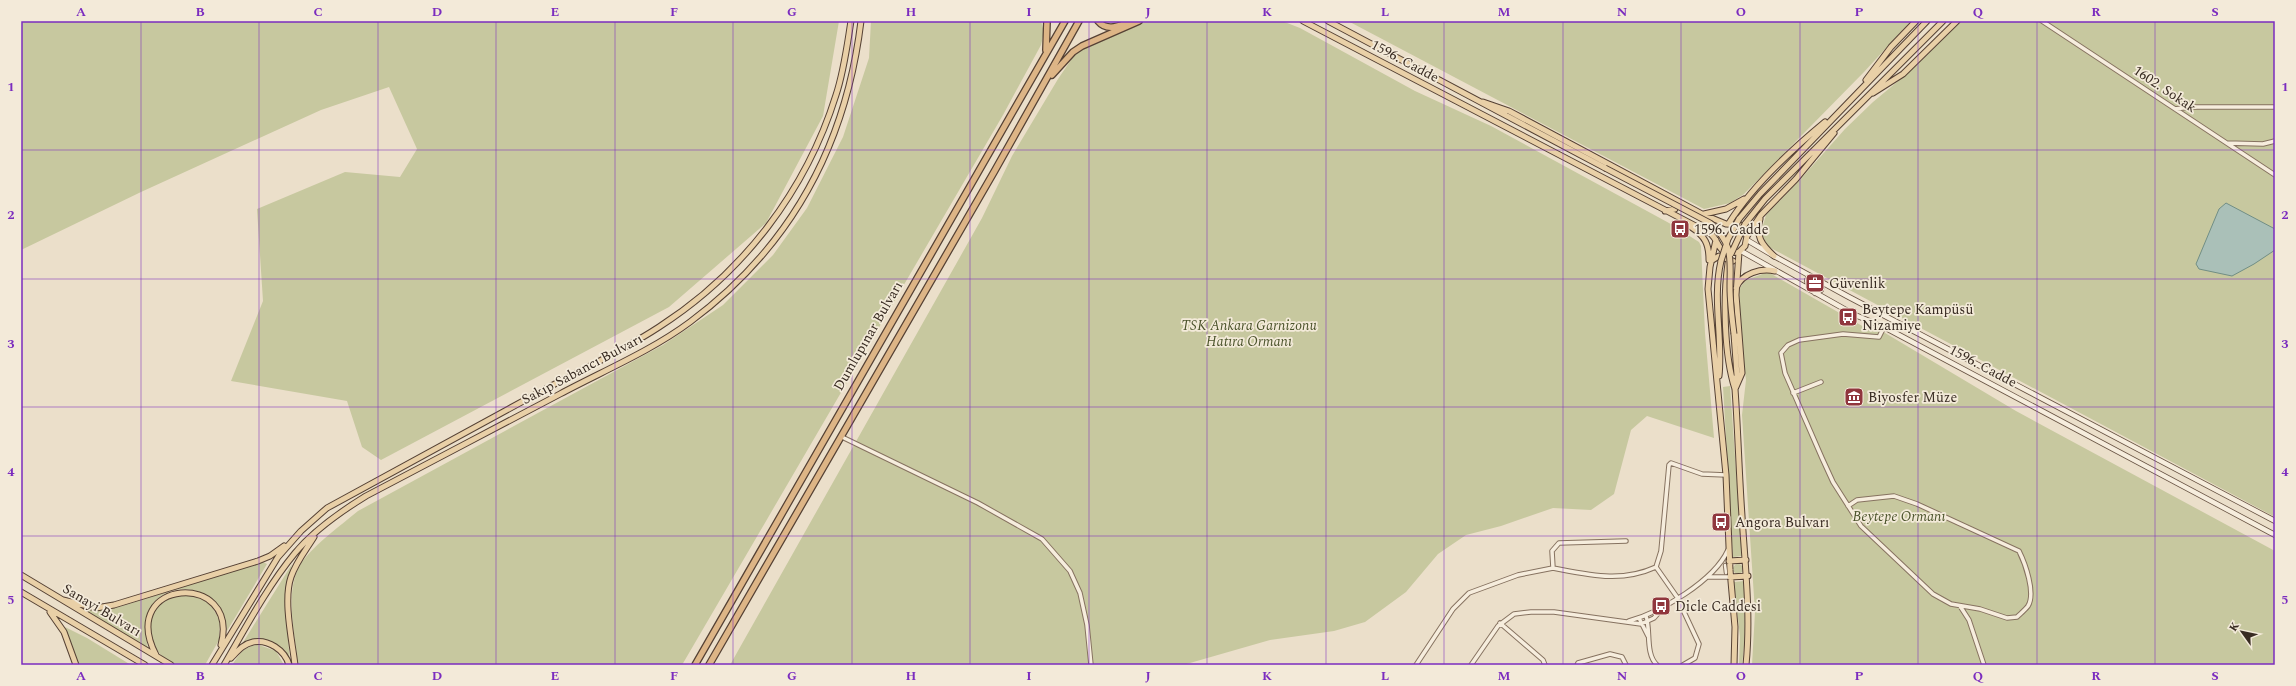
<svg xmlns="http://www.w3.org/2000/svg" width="2296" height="686" font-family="Spectral,serif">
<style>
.green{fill:#c7c89f}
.water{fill:#aac0b8;stroke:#718e85}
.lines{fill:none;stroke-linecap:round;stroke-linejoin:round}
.pedestrian-casing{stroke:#867260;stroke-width:4.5}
.minor-casing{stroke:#867260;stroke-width:5.5}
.secondary-casing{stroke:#685343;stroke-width:6}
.primary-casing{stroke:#554134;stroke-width:7}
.trunk-casing{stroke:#554134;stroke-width:8}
.pedestrian{stroke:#f6eddd;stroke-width:2.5}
.minor{stroke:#f6eddd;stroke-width:3.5}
.secondary{stroke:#f6eddd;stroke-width:4.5}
.primary{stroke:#e9d0a7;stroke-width:5}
.trunk{stroke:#ddb586;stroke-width:5.5}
.primary-bridge-casing{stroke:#554134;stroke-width:7;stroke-linecap:butt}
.primary-bridge{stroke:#e9d0a7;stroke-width:5}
.grid{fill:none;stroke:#7b2cbf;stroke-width:1;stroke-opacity:0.55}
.labels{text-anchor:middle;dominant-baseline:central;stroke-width:3.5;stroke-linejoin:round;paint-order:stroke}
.street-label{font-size:14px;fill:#382b22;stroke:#f3ead9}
.poi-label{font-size:14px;fill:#382b22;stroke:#f3ead9;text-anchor:start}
.park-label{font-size:14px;font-style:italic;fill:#4b532b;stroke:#f3ead9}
.neatline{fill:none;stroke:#7b2cbf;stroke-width:1.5}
.grid-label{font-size:13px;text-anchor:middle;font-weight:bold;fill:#7b2cbf}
</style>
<rect width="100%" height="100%" fill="#ebdfca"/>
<path class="green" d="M21,21H839L823,116L766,223L669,307L381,460L362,447L347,401L231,381L263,301L257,209L345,172L400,177L417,149L389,87L321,110L141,192L21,250Z
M871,21H1041L1044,32L1041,45L1003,115L682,665H298C295,633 282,585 305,558C320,540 340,526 358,511L663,345L723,305L773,255L807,208L843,137L869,58Z
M1143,21H1282L1300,28L1415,91L1491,126L1669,223L1699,242L1701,246L1705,333L1714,438L1647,416L1631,430L1614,494L1591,510L1553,508L1501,526L1466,535L1438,554L1406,592L1365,622L1334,631L1270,640L1183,665H730L982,218L1012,156L1058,79L1073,57L1081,47L1128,29Z
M1348,21H1911L1864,72L1744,194L1730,203L1704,209Z
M1961,21H2275V517L1767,246L1761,232L1766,215L1798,182L1845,129L1873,102L1915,67Z
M1768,272L1864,327H1875L2016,411L2275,551V665H1752L1755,612L1742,415L1746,380L1741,340L1739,289L1746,280Z
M1730,386L1742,556L1733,557L1723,387Z
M263,562L267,564L227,631C221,571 130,574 148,648L84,609L105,610L119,607Z
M292,564L285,590L290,665L271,642L242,644Z
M1733 569a5 5 0 1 1 10 0a5 5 0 1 1-10 0Z
M1744,581L1745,638L1742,665H1739L1740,637L1734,582Z
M176,595H195L211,605L220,621L219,640L205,665C197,665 185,667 177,665C155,659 145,632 154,612C158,603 168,599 176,595Z
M65,627L87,638L131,665H79Z
M259,645L276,651L284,665H232C239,654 245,645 259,645Z"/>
<path class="water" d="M2226,203L2275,229V250L2254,264L2232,276L2199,269L2196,264L2219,209Z"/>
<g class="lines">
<defs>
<path id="pedestrian" d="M1725,565L1726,573"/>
<path id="minor" d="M2042,21L2275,175
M2175,109L2190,107H2275
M2227,143L2263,144L2275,141
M1793,393L1821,382
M842,437L978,503L1042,539L1070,571L1080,593L1087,625L1091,665
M1848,506L1857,500L1894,496L1917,504L2019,551C2025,563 2036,593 2028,606C2025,610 2020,614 2017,617L2007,618L1980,609L1951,604L1933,594L1861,526L1833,482L1822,458L1785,373L1781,353L1788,345L1799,340L1843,334L1879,337L1884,327
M1656,567L1661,551L1669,465L1671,463L1702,474L1726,475
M1656,567L1677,597L1699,644L1695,658L1683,665
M1553,568L1552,551L1559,543L1626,541
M1708,577H1730
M1960,606L1969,620L1984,665
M1646,616C1651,630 1645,654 1657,665
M1639,618L1648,636
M1629,621C1661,612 1714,581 1728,550
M1500,623L1543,660L1545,665
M1416,665L1453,609L1469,593L1518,575L1553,568C1590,575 1621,583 1656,567
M1471,665L1498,626L1514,614L1531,612H1554L1641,624L1654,618L1662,609
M1577,665L1578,663L1610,654L1622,657L1626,665"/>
<path id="secondary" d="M1747,240L1774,256L1847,296L2275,521
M1741,251L1855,315L1884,327L2275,535
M1809,289L1807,280L1815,277
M1815,293L1821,290L1822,281"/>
<path id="primary" d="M1303,21L1711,234C1718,240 1717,248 1726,253L1739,252L1745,246L1747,236L1740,225L1726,224L1702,214L1509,111L1483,102
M1328,21L1605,168
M1866,80L1891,47L1916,21
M1873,93L1903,74L1957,21
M1665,211L1675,209V203
M1704,214L1726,209L1744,199
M1739,219L1760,194L1927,21
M1760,219C1755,236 1762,245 1774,256
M1729,223C1753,185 1790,151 1825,122
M1745,224L1765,199L1943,21
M1691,227C1705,236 1709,244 1709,260
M1747,236L1761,215L1796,179L1834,133
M1716,240L1710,267L1708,289L1726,475L1730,570L1735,627L1734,665
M1711,261L1719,256L1733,261
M1728,263C1723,298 1724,355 1735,389C1738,431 1739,474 1742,516C1745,566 1751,615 1746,665
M1736,288C1742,273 1761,268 1775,271
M1734,334L1737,375L1735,386
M1719,376C1723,338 1712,299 1721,261
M1735,389L1742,373L1736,295L1739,252
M1729,561L1746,560
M21,575L171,665
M1730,577L1748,576
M21,592L145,665
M63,600L96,608L114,605L258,561L270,556L284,546
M50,612L64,632L76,665
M156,655C116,578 241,570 221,645
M231,658C237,652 243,644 253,642C268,639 285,650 289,665
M212,665L278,557L301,531L327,508C401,467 475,427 549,387C586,368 624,350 659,327C743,273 806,191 836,95C844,71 847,46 851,21
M224,665C246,627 267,587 295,553C314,530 340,512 366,496C431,462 495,428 560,394C603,371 651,351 690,322C791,247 846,145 861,21
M295,665C292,640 283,600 291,577C296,562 306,550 314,537"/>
<path id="trunk" d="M1098,21C1107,32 1120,26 1131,21
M1046,50L1047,21
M1052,75L1073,52L1082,46L1139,21
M695,665L1065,21
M709,665L994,172L1079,21"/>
</defs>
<use href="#pedestrian" class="pedestrian-casing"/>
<use href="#minor" class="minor-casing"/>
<use href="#secondary" class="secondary-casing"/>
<use href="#primary" class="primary-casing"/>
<use href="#trunk" class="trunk-casing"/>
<use href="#pedestrian" class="pedestrian"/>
<use href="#minor" class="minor"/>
<use href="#secondary" class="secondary"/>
<use href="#primary" class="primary"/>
<use href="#trunk" class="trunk"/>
<defs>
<path id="primary-bridge" d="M1605,168L1710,223C1734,244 1730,259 1730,287C1730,303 1732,318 1734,334
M1731,254L1745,224
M1721,261L1728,239L1739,219"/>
</defs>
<use href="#primary-bridge" class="primary-bridge-casing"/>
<use href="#primary-bridge" class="primary-bridge"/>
</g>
<path class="grid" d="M141,21V665M259,21V665M378,21V665M496,21V665M615,21V665M733,21V665M852,21V665M970,21V665M1089,21V665M1207,21V665M1326,21V665M1444,21V665M1563,21V665M1681,21V665M1800,21V665M1918,21V665M2037,21V665M2155,21V665M21,150H2275M21,279H2275M21,407H2275M21,536H2275"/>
<defs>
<symbol id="bus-square" viewBox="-11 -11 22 22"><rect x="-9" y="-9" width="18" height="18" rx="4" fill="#90363d" stroke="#f3ead9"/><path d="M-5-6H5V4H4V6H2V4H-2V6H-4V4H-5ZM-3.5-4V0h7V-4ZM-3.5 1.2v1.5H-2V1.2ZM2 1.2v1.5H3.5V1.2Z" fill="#fff"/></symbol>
<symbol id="office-square" viewBox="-11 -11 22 22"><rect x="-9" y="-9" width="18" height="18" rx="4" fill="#90363d" stroke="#f3ead9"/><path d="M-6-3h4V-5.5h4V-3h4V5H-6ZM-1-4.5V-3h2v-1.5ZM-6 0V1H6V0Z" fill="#fff"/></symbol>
<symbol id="museum-square" viewBox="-11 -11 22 22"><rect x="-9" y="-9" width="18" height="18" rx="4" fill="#90363d" stroke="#f3ead9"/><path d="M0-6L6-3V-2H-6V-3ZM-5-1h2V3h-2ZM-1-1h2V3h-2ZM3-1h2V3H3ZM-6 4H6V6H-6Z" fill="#fff"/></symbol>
</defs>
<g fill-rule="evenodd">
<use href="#bus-square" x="1669" y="218" width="22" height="22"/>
<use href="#office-square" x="1804" y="272" width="22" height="22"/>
<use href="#bus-square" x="1837" y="306" width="22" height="22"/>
<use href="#museum-square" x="1843" y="386" width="22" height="22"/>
<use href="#bus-square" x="1710" y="511" width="22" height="22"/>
<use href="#bus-square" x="1650" y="595" width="22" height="22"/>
</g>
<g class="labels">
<g class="street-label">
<text transform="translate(1405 61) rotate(28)">1596. Cadde</text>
<text transform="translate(2165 89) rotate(34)">1602. Sokak</text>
<text transform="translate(868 336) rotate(-60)">Dumlupınar Bulvarı</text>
<text transform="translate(1983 366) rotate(28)">1596. Cadde</text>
<text transform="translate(582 369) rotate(-28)">Sakıp Sabancı Bulvarı</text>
<text transform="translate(102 610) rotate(31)">Sanayi Bulvarı</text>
</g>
<g class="poi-label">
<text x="1694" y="229">1596. Cadde</text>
<text x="1829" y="283">Güvenlik</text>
<text x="1862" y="309">Beytepe Kampüsü<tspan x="1862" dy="16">Nizamiye</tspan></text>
<text x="1868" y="397">Biyosfer Müze</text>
<text x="1735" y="522">Angora Bulvarı</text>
<text x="1675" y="606">Dicle Caddesi</text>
</g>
<g class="park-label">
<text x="1249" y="325">TSK Ankara Garnizonu<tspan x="1249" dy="16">Hatıra Ormanı</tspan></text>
<text x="1899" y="516">Beytepe Ormanı</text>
</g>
</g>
<rect width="2296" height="686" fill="none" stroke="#f3ead9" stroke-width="44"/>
<g transform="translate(2242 632) rotate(303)" stroke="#f3ead9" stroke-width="3" paint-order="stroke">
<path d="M0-3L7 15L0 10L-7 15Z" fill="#382b22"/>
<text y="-6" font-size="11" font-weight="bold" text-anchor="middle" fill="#382b22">K</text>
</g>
<rect x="22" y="22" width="2252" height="642" class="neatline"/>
<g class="grid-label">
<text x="81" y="16">A</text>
<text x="200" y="16">B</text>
<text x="318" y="16">C</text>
<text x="437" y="16">D</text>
<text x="555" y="16">E</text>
<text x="674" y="16">F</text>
<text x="792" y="16">G</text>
<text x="911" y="16">H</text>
<text x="1029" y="16">I</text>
<text x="1148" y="16">J</text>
<text x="1267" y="16">K</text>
<text x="1385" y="16">L</text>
<text x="1504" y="16">M</text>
<text x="1622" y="16">N</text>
<text x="1741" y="16">O</text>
<text x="1859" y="16">P</text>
<text x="1978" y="16">Q</text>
<text x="2096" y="16">R</text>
<text x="2215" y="16">S</text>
<text x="11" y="91">1</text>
<text x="2285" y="91">1</text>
<text x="11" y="219">2</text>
<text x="2285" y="219">2</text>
<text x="11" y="348">3</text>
<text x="2285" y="348">3</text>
<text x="11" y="476">4</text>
<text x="2285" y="476">4</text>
<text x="11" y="604">5</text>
<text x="2285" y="604">5</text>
<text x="81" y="680">A</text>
<text x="200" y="680">B</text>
<text x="318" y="680">C</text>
<text x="437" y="680">D</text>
<text x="555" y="680">E</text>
<text x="674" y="680">F</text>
<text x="792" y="680">G</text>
<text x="911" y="680">H</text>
<text x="1029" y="680">I</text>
<text x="1148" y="680">J</text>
<text x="1267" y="680">K</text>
<text x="1385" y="680">L</text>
<text x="1504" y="680">M</text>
<text x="1622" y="680">N</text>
<text x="1741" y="680">O</text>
<text x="1859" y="680">P</text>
<text x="1978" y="680">Q</text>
<text x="2096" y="680">R</text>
<text x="2215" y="680">S</text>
</g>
</svg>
